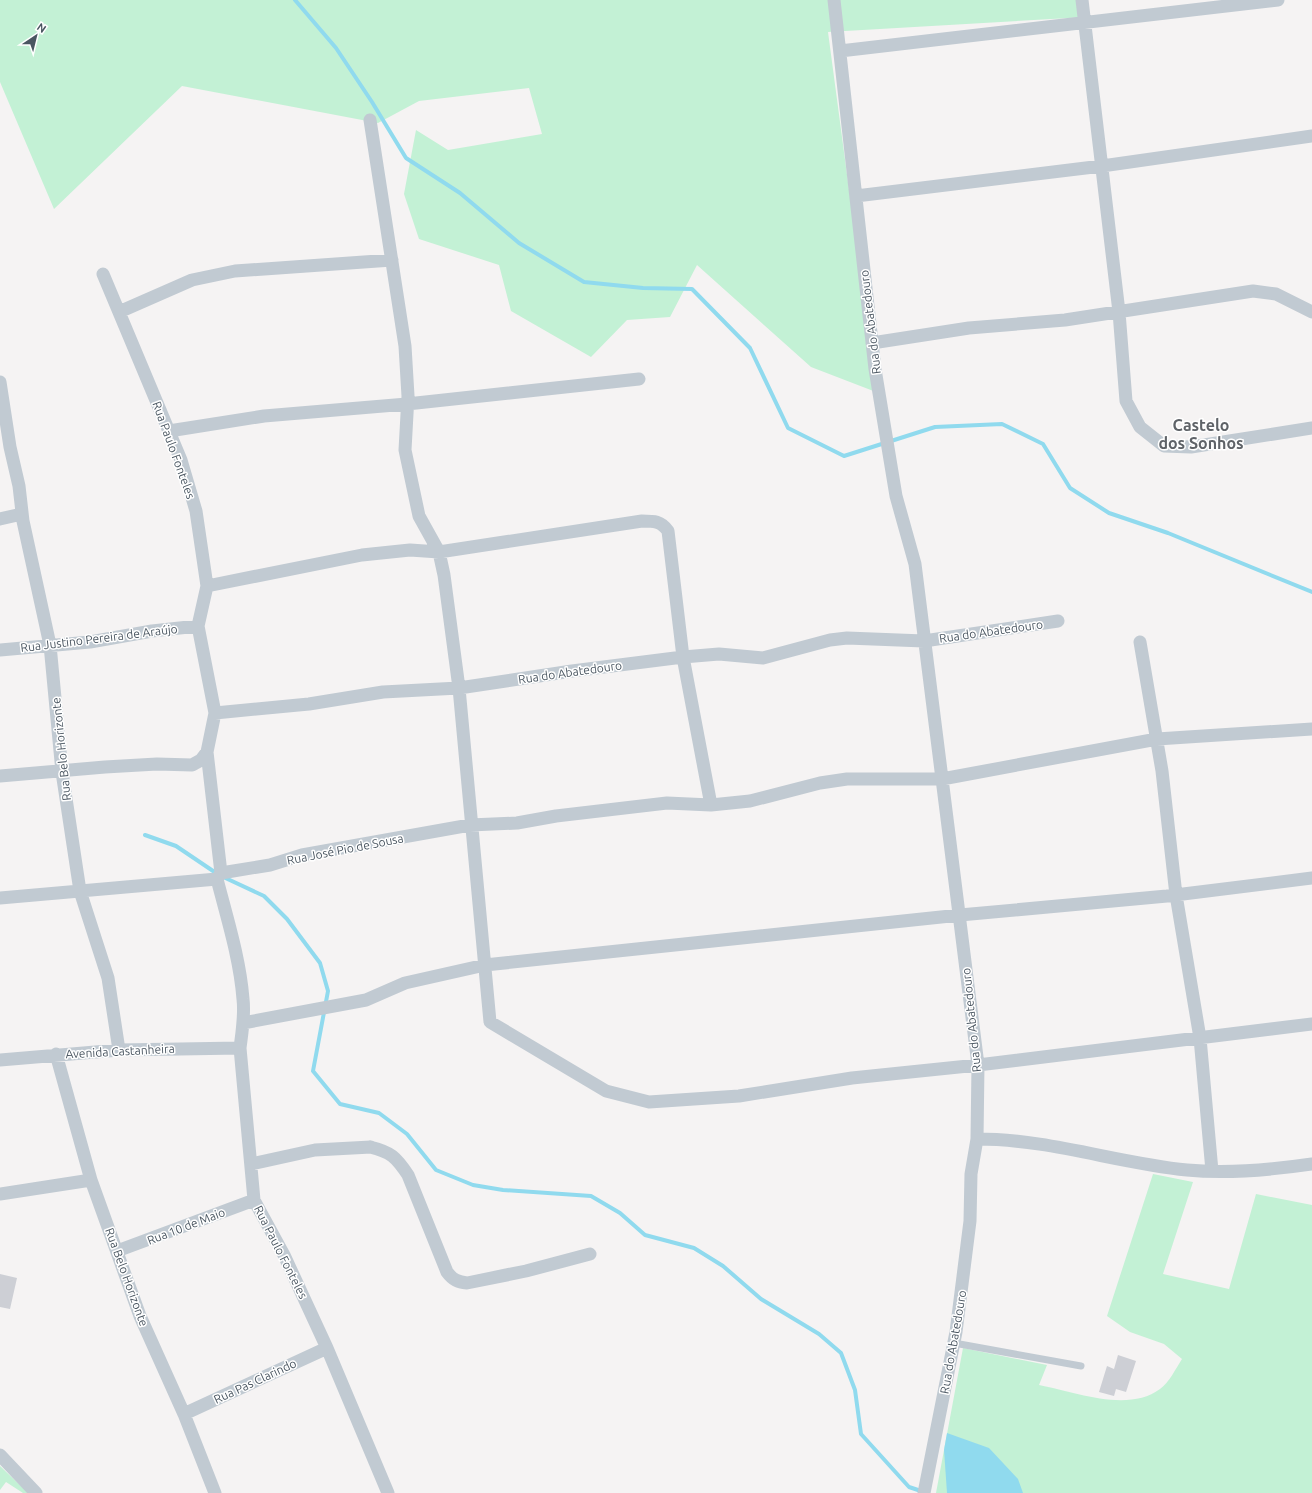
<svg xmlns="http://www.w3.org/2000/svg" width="1312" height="1493" font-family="Ubuntu,sans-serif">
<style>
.green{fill:#c3f1d5}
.water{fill:#90daee}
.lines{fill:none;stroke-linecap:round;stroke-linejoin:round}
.stream{stroke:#90daee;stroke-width:4}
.building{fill:#cdcfd5}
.service{stroke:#c1cad2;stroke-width:7}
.minor{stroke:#c1cad2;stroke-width:13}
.labels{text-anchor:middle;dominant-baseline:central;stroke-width:3;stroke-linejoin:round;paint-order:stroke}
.street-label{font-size:12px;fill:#4a5661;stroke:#fff}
.district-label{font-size:16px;font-weight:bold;fill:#5f6368;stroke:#fff}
</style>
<rect width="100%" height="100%" fill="#f5f3f3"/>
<path class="green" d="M0,0H1084L1087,17L828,32L876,392L811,367L697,265L670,317L627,320L591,357L511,311L499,265L419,239L404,194L416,130L448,150L542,134L529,88L419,101L378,123L182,86L54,209L0,82Z
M1153,1174L1193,1182L1163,1274L1229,1289L1256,1194L1312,1205V1493H936L963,1348L1047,1365L1039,1385C1075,1392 1128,1413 1160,1389C1169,1383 1176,1368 1182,1359L1164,1344L1130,1332L1107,1316Z
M0,1466L25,1490L28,1493H23L6,1482L0,1490Z"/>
<path class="water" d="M947,1433L989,1448L1018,1479L1023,1493H947L944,1450Z"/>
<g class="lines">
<path class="stream" d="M295,0L336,48L372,102L406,158L460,193L519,243L584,282L643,288L692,289L750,348L788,428L844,456L935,427L1002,424L1043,444L1070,488L1109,513L1168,533L1312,592
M145,835L176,846L219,875L264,896L287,919L320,963L328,991L313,1071L340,1104L379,1113L407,1134L436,1170L473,1185L503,1190L591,1196L620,1213L645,1235L694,1248L723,1266L761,1299L819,1334L841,1353L855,1390L861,1434L909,1487L921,1491"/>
</g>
<path class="building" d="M0,1274L17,1278L10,1309L0,1307Z
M1118,1355L1136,1361L1126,1392L1116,1389L1114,1396L1099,1392L1107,1366L1114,1369Z"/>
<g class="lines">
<path class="service" d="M954,1343L1081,1366"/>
<path class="minor" d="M834,0L875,369L896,496L915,564L978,1065L977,1139L971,1174L970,1221L956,1332L924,1493
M1082,0L1119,312L1126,401L1140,427L1164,446L1191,447L1312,428
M840,51L1278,0
M370,120L405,346L408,396L405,450L419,516L439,552L444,575L459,688L490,1022L606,1091L649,1102L739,1096L852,1078L978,1065L1312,1024
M856,196L1102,166L1312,136
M103,274L181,460L196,511L207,586L198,626L215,713L207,752L221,873L217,879
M119,312L192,280L235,271L392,260
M872,343L969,328L1065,320L1253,291L1276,294L1312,312
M0,382L10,447L19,486L23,521L50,645L62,772L80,891L108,978L119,1050
M169,431L264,416L407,404L639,379
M0,519L22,514
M207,586L362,555L410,550L439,552L642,521C654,521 661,521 668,531L683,657L711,805
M1140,642L1162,771L1176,895L1200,1038L1212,1171
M0,650L90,642L152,631L198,626
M215,713L309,704L383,692L459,688L572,671L683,657L719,654L763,658L830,640L847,638L924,641L1058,621
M0,776L105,767L157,764L192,765L201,760L207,752
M221,873L270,865L302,855L470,825L517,823L556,816L667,803L711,805L750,801L820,783L847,779H942L1157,739L1312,729
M217,879C227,918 240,959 243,999C245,1015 242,1032 240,1048L254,1200L284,1255L327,1348L388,1493
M0,898L217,879
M243,1023L366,1000L405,983L485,965L960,915L1167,896L1312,878
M56,1054L91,1180L140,1316L184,1414L215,1493
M0,1060L119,1050L240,1048
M977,1139C1049,1139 1117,1163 1187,1170C1228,1174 1271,1170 1312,1164
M370,1147C391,1152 396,1157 408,1175L447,1272C453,1280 458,1282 467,1283L526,1271L590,1254
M251,1164L315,1150L371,1147
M0,1194L91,1180
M117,1251L254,1200
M184,1414L327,1348
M0,1455L36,1493"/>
</g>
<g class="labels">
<g class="street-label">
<text transform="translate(870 322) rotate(-97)">Rua do Abatedouro</text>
<text transform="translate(174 450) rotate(70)">Rua Paulo Fonteles</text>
<text transform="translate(991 631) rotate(-8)">Rua do Abatedouro</text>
<text transform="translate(99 638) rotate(-7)">Rua Justino Pereira de Araújo</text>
<text transform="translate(570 672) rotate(-8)">Rua do Abatedouro</text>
<text transform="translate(61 749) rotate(-96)">Rua Belo Horizonte</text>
<text transform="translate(345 849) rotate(-11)">Rua José Pio de Sousa</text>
<text transform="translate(971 1020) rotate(-96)">Rua do Abatedouro</text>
<text transform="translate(120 1051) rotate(-3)">Avenida Castanheira</text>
<text transform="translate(186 1226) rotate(-21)">Rua 10 de Maio</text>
<text transform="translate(281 1252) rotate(63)">Rua Paulo Fonteles</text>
<text transform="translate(127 1277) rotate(70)">Rua Belo Horizonte</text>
<text transform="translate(953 1342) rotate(-80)">Rua do Abatedouro</text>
<text transform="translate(255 1381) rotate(-25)">Rua Pas Clarindo</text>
</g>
<g class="district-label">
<text x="1201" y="425">Castelo<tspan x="1201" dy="18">dos Sonhos</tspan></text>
</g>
</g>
<g transform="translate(36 36) rotate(35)" stroke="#ffffff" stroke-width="3" paint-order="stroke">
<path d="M0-3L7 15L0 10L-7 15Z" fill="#4a5661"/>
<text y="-6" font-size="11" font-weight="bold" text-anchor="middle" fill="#4a5661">N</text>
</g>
</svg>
